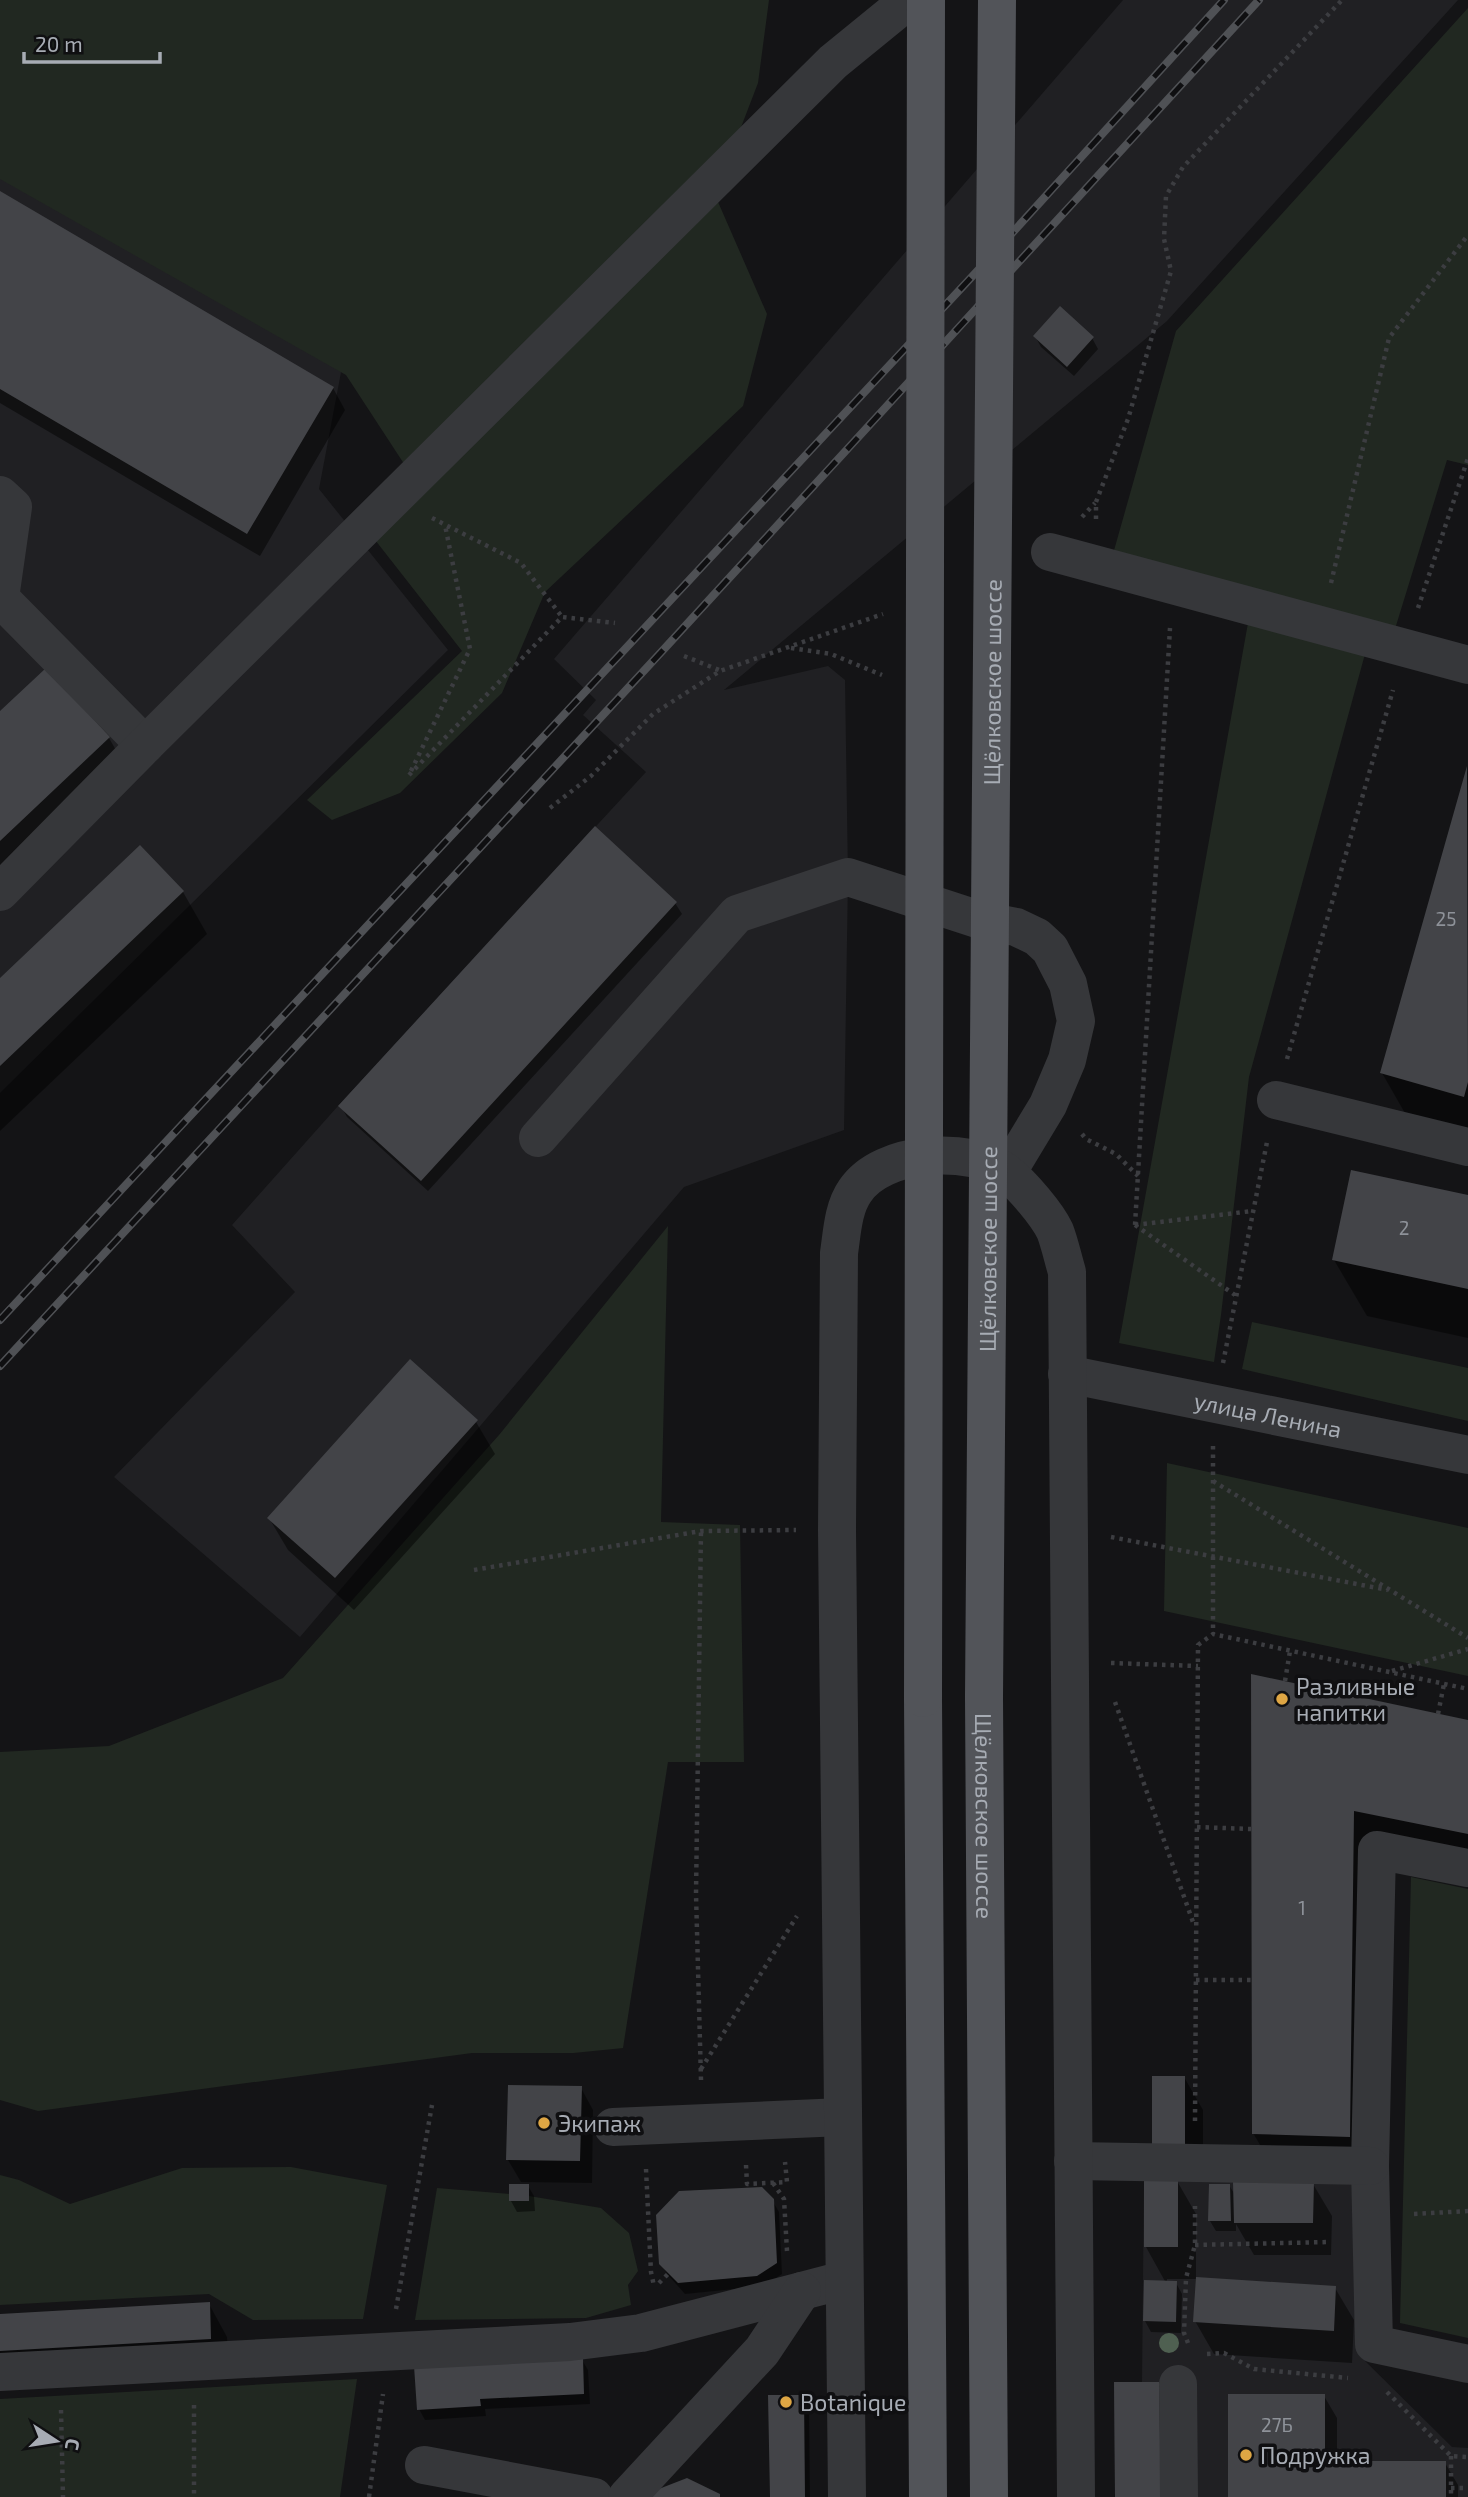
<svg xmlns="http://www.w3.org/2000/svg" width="1468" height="2497" font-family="'Exo 2',sans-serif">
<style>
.built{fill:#202023}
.green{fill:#212821}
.shadow{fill:#0007}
.building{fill:#434448}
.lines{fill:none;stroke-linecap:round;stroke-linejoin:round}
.path{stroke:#3c3d41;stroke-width:4.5;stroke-dasharray:3.5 5;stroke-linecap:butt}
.minor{stroke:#36373a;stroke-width:38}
.major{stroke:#525459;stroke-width:38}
.rail-casing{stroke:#4f5155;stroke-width:8}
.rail{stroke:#0f0f11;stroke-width:5;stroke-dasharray:16;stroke-linecap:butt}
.major-bridge{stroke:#525459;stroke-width:38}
.tree{fill:#4f6051}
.poi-dot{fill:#dea644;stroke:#0f0f11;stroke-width:2.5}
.labels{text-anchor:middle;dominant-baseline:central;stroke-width:7;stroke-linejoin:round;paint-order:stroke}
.number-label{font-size:19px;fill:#8e9299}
.street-label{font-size:23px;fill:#a7acb4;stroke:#0f0f11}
.poi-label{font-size:23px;fill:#a7acb4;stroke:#0f0f11;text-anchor:start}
</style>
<rect width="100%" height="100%" fill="#141416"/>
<path class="built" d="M1123,0H1458L1167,321L724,690L828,666L845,680L848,877L844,1130L684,1187L300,1637L114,1477L295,1292L232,1225L338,1106L646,772L583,715L596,700L554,659Z
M0,173L342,367L319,489L448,650L0,1093Z
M1144,2179L1355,2180L1360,2356L1452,2447L1468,2448V2497H1115L1114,2382H1142Z"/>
<path class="green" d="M0,0H769L758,83L715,195L767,314L743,406L545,592L502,693L400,793L332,820L307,800L462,651L361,522L410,473L346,375L0,179Z
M1468,8V465L1447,460L1395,629L1113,554L1176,331Z
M1248,623L1365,654L1249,1077L1221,1315L1214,1362L1119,1343Z
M668,1226L661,1522L740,1525L744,1762H668L623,2048L573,2053H472L38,2111L0,2100V1752L109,1746L283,1678L499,1435Z
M1252,1322L1468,1368V1421L1242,1369Z
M1167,1463L1468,1528V1676L1164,1611Z
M1411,1877L1468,1889V2338L1400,2323Z
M291,2167L387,2185L363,2319L253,2320L209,2294L0,2305V2175L19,2180L70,2204L182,2168Z
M437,2188L523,2195L601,2208L629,2233L638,2271L628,2285L631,2305L586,2318L415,2320Z
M357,2379L340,2497H0V2399Z"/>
<path class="shadow" d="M0,193L333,388L345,410L260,556L0,403Z
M1035,336L1092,338L1098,349L1074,376L1041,347Z
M0,714L109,738L133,780L0,906Z
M1468,770V1145L1414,1129L1382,1073Z
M140,847L183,892L207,934L0,1131V980Z
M675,903L682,914L428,1191L347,1117L341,1106Z
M1468,1196V1338L1367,1316L1334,1260Z
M476,1422L495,1454L354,1610L288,1550L269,1518Z
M1253,1676L1468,1722V1871L1377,1852L1374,2178L1278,2175L1253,2133Z
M1184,2077L1203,2110V2176L1173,2177Z
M581,2088L593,2110L592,2183L521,2182L508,2160Z
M1177,2181L1196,2214V2279L1335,2288L1354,2320L1352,2363L1214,2354L1195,2321L1197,2279H1167V2283H1176L1182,2294L1181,2333L1151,2332L1145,2321L1166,2283L1146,2247Z
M1313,2184L1332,2216L1331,2255H1254L1236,2224V2231H1216L1210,2221L1229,2185L1235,2195Z
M528,2186L534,2196L535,2211L517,2212L511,2201Z
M772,2200L779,2212L782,2274L764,2286L685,2294L668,2275L661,2264Z
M209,2304L227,2337L229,2372L0,2384V2316Z
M582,2360L588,2370L590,2404L485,2409L486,2416L425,2420L419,2409Z
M803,2396L809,2407L810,2497H771Z
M1324,2396L1337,2418V2462L1445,2463L1458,2485V2497H1230Z"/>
<path class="building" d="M0,191L334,387L247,534L0,389Z
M1060,306L1094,337L1067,367L1033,336Z
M46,668L110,737L0,841V711Z
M1467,766L1468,1082L1464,1097L1380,1073Z
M595,826L677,902L421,1181L338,1106Z
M140,845L184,891L0,1066V978Z
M1351,1170L1468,1195V1289L1332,1260Z
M410,1359L478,1420L335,1578L267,1518Z
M1251,1674L1468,1720V1834L1354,1811L1350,2137L1252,2134Z
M1152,2076H1185V2144H1152Z
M508,2085L582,2086L580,2161L506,2160Z
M1144,2179H1178V2247H1144Z
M1233,2182H1314L1313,2223H1234Z
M509,2184H529V2201H509Z
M1209,2184H1230L1231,2221H1208Z
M762,2187L774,2199L777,2263L757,2276L678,2283L659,2264L656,2215L679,2191Z
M1196,2277L1336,2286L1334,2331L1193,2322Z
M1144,2280L1177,2281L1176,2322L1143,2321Z
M210,2302L211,2339L0,2351V2314Z
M583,2358L584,2394L480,2399L481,2406L417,2410L414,2366Z
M1114,2382H1159L1161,2497H1115Z
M1228,2394H1325V2461H1446V2497H1228Z
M768,2395H804L805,2497H770Z
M687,2478L720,2494V2497H649L651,2492Z"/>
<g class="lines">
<path class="path" d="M1082,517L1095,503
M432,518L521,563L562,617
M1096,519V502L1128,419L1171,271L1164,239L1166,196L1183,167L1342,0
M1331,583L1389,338L1468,235
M1418,608L1468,458
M791,648L831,654L882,675
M684,656L719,670
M411,771L470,649L445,525
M409,775L562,617L615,623
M550,808L591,776L653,714L720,671L883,614
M1287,1059L1393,690
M1082,1134L1086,1139L1116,1154L1138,1176
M1135,1225L1170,628
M1135,1225L1235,1295
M1135,1225L1252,1211
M1223,1363L1267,1142
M1213,1446V1634
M1213,1481L1468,1638
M1111,1537L1388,1590
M474,1570L701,1531L796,1530
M1111,1663L1198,1666
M1392,1671L1468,1649
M1285,1681L1290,1651
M1115,1702L1194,1925
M1438,1714L1444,1684
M1197,1827L1251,1829
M1196,1980H1251
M701,2069L797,1916
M701,2080L696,1894L701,1531
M1195,2121L1198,1645L1213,1634L1468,1689
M746,2165L747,2184L787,2182L785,2162
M646,2169L651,2272L654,2286
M773,2183L784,2199L787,2251
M1414,2214L1468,2211
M1195,2245L1330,2242
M659,2283L668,2274
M396,2309L432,2105
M1188,2343L1184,2333L1186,2278L1195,2245V2206
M1207,2354L1224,2353L1254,2369L1348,2378
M1387,2392L1451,2456L1468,2457
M194,2405V2497
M61,2410L63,2497
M1451,2456V2497
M1451,2488H1468
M369,2497L383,2394"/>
<g class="minor">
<path d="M0,495L13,507L0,598L145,745"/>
<path d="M1050,552L1468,665"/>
<path d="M0,892L145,745L833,62L909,0"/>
<path d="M1276,1100L1468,1147"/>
<path d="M538,1138L737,914L848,877L980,920L1016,927L1037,937L1050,949L1068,984L1076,1021L1067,1060L1048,1105L1007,1173"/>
<path id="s1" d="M1067,1374L1468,1455"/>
<path d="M1468,1868L1377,1850L1370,2166L1374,2344L1468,2364"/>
<path d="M613,2127L842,2117"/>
<path d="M1073,2161L1370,2166"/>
<path d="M0,2372L570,2342L641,2333L844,2280"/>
<path d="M1178,2384L1179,2497"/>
<path d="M424,2465L594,2497"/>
<path d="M627,2497L762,2351L802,2291"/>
<path d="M847,2497L837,1530L839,1253C842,1233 843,1208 855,1191C882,1150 970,1145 1007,1173C1022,1185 1047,1214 1055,1231C1060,1244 1063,1259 1067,1272L1076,2497"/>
</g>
<g class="major">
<path id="s2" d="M984,1697L989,2497"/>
<path d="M923,1698L928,2497"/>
</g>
<defs>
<path id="rail" d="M0,1320L994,253L1224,0
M0,1366L665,648L1259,0"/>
</defs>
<use href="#rail" class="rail-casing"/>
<use href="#rail" class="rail"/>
<g class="major-bridge">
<path id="s3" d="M984,1697L997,0"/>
<path d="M923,1698L926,0"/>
</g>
</g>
<circle class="tree" cx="1169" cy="2343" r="10"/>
<g class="poi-dot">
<circle cx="1282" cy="1699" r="7"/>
<circle cx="544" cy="2123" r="7"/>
<circle cx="786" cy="2402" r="7"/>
<circle cx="1246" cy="2455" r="7"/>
</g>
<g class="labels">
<g class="number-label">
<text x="1446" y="918">25</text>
<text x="1404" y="1227">2</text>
<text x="1302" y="1907">1</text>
<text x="1277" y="2424">27Б</text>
</g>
<g class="street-label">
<text stroke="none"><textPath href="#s3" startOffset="1015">Щёлковское шоссе</textPath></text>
<text stroke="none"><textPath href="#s3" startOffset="448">Щёлковское шоссе</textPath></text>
<text stroke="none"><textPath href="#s1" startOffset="205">улица Ленина</textPath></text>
<text stroke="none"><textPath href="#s2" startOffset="119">Щёлковское шоссе</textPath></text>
</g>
<g class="poi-label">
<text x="1296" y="1686">Разливные<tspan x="1296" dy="26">напитки</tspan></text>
<text x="558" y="2123">Экипаж</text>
<text x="800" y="2402">Botanique</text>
<text x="1260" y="2455">Подружка</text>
</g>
</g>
<g transform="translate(56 2441) rotate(102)" stroke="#0f0f11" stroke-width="5" paint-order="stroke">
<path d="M0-5L12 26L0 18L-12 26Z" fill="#a7acb4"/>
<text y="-10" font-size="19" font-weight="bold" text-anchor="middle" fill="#a7acb4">С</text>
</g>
<path d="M24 52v10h136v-10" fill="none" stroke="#a7acb4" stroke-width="3.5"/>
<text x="35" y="52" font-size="21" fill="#a7acb4" stroke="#0f0f11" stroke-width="5" paint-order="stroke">20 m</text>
</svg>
